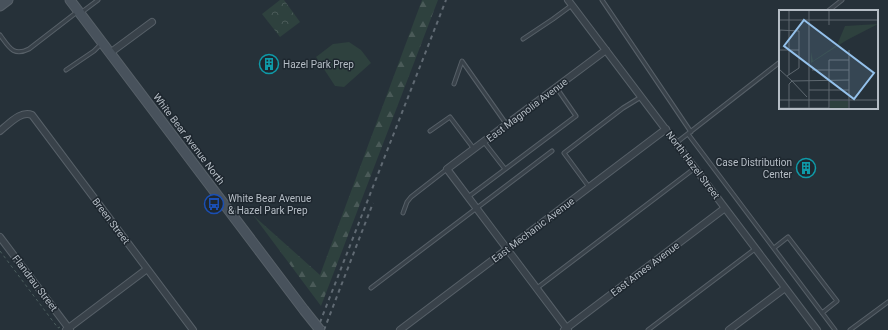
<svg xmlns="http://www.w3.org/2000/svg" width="888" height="330" font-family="Roboto,sans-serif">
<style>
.forest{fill:url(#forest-firs)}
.park{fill:url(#park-crowns)}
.pitch{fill:#2e413e}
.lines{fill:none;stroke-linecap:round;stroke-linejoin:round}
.lane-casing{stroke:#576068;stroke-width:5}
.street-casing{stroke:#576068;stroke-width:8}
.secondary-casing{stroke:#576068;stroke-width:11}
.path{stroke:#4c5e5e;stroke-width:1;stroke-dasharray:3 3;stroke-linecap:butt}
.lane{stroke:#39424a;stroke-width:3}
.street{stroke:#39424a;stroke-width:6}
.secondary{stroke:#48525c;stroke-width:9}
.rail{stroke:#606a73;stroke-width:2;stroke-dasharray:4 4;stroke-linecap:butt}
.secondary-bridge-casing{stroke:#576068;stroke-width:11;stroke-linecap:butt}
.secondary-bridge{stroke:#48525c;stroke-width:9}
.labels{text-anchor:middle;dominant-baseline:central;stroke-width:3;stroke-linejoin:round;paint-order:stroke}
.poi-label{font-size:10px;fill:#b5bdc5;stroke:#1e272f;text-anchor:start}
.street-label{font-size:10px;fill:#b5bdc5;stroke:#1e272f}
.inset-road{fill:none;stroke:#5f6971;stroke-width:1}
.view{fill:#94c1eb;fill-opacity:0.15;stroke:#94c1eb;stroke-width:2}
.inset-edge{fill:none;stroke:#b5bdc5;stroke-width:2}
</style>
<defs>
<pattern id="forest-firs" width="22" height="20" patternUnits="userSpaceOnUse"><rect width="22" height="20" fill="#2e413e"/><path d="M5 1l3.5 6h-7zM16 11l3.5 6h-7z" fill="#4a5a58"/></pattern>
<pattern id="park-crowns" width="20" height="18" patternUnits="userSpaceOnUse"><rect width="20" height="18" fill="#2e413e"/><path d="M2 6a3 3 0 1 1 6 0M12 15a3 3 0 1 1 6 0" fill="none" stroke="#4a5a58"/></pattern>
</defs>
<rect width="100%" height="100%" fill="#263139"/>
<path class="forest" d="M422,0H438L321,306L253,215L320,275Z"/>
<path class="park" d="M280,0H284L300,22L280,37L262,14Z"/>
<path class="pitch" d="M349,42L361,50L371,63L344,87L335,86L316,57L333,44Z"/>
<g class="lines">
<defs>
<path id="lane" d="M602,0L691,132
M828,11L842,0
M82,12L98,0
M0,35C9,47 13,57 29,49L77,12
M523,39L553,19L572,5
M66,70L94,51L101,44
M454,84L462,61L507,125
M430,131L450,117L474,149
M688,134L835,330
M484,142L505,169
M676,143L780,62
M589,187L564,153L623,108L641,97
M468,197L576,116L556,87
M403,213L407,202L411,197L447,169
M774,248L788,237L837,301L822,313
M371,288L552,151
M537,288L695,168
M648,330L755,249
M850,330L888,302"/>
<path id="street" d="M568,0L817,330
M110,53L152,22
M0,131C9,124 21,110 32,115L193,330
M0,237L70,330
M66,330L147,269
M400,330L666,129
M564,330L725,208
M568,330L447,169L606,50
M729,330L785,288"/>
<path id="secondary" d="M70,0L304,310
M0,6L8,0"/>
</defs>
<use href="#lane" class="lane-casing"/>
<use href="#street" class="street-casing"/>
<use href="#secondary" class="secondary-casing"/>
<path class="path" d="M0,251L58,328L60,327"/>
<use href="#lane" class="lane"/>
<use href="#street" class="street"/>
<use href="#secondary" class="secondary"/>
<path class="rail" d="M317,330L446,0
M324,330L373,203"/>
<defs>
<path id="secondary-bridge" d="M304,310L320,330"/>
</defs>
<use href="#secondary-bridge" class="secondary-bridge-casing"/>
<use href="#secondary-bridge" class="secondary-bridge"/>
</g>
<defs>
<symbol id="building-ring" viewBox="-11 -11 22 22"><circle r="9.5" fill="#1e272f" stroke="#0f9aa8" stroke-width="1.5"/><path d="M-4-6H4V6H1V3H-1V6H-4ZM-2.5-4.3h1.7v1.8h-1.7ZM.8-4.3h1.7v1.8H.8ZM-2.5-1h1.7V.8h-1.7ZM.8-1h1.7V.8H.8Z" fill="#0f9aa8"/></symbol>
<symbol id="bus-ring" viewBox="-11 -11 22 22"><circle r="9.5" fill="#1e272f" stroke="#1a4fb4" stroke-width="1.5"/><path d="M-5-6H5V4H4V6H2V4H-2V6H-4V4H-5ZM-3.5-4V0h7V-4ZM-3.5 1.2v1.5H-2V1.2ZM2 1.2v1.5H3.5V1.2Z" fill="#1a4fb4"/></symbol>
</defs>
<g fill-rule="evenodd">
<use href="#building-ring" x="258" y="53" width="22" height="22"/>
<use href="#building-ring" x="795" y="157" width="22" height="22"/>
<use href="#bus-ring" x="203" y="193" width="22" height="22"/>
</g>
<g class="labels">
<g class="poi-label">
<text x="283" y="64">Hazel Park Prep</text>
<text x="792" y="162" text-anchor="end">Case Distribution<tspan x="792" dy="12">Center</tspan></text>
<text x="228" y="198">White Bear Avenue<tspan x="228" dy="12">&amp; Hazel Park Prep</tspan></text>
</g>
<g class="street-label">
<text transform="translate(527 110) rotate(-37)">East Magnolia Avenue</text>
<text transform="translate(189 139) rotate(53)">White Bear Avenue North</text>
<text transform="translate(693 165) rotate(53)">North Hazel Street</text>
<text transform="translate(111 221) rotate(53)">Breen Street</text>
<text transform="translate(533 230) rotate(-37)">East Mechanic Avenue</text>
<text transform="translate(645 269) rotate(-37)">East Ames Avenue</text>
<text transform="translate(35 283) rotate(53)">Flandrau Street</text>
</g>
</g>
<g transform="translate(779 10)">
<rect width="99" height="99" fill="#263139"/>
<path d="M99,14L68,30L32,53V42L34,51L58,35L66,16Z" fill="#2e413e"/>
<path d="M51,91H69V99H51Z" fill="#2e413e"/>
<path class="inset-road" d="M10,0V65M30,0H99M30,0V99M0,10H30M30,10H99M50,15V1M0,20L20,21V58L8,66M0,40H20M0,59L13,71L70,70M0,59L1,20M33,60H70M30,80H70M0,90H99M0,98H50M10,99V74L13,71L28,87M50,99V50H70M70,99V40"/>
<path class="view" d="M25,10L95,63L75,89L5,36Z"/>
<rect width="99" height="99" class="inset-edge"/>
</g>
</svg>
